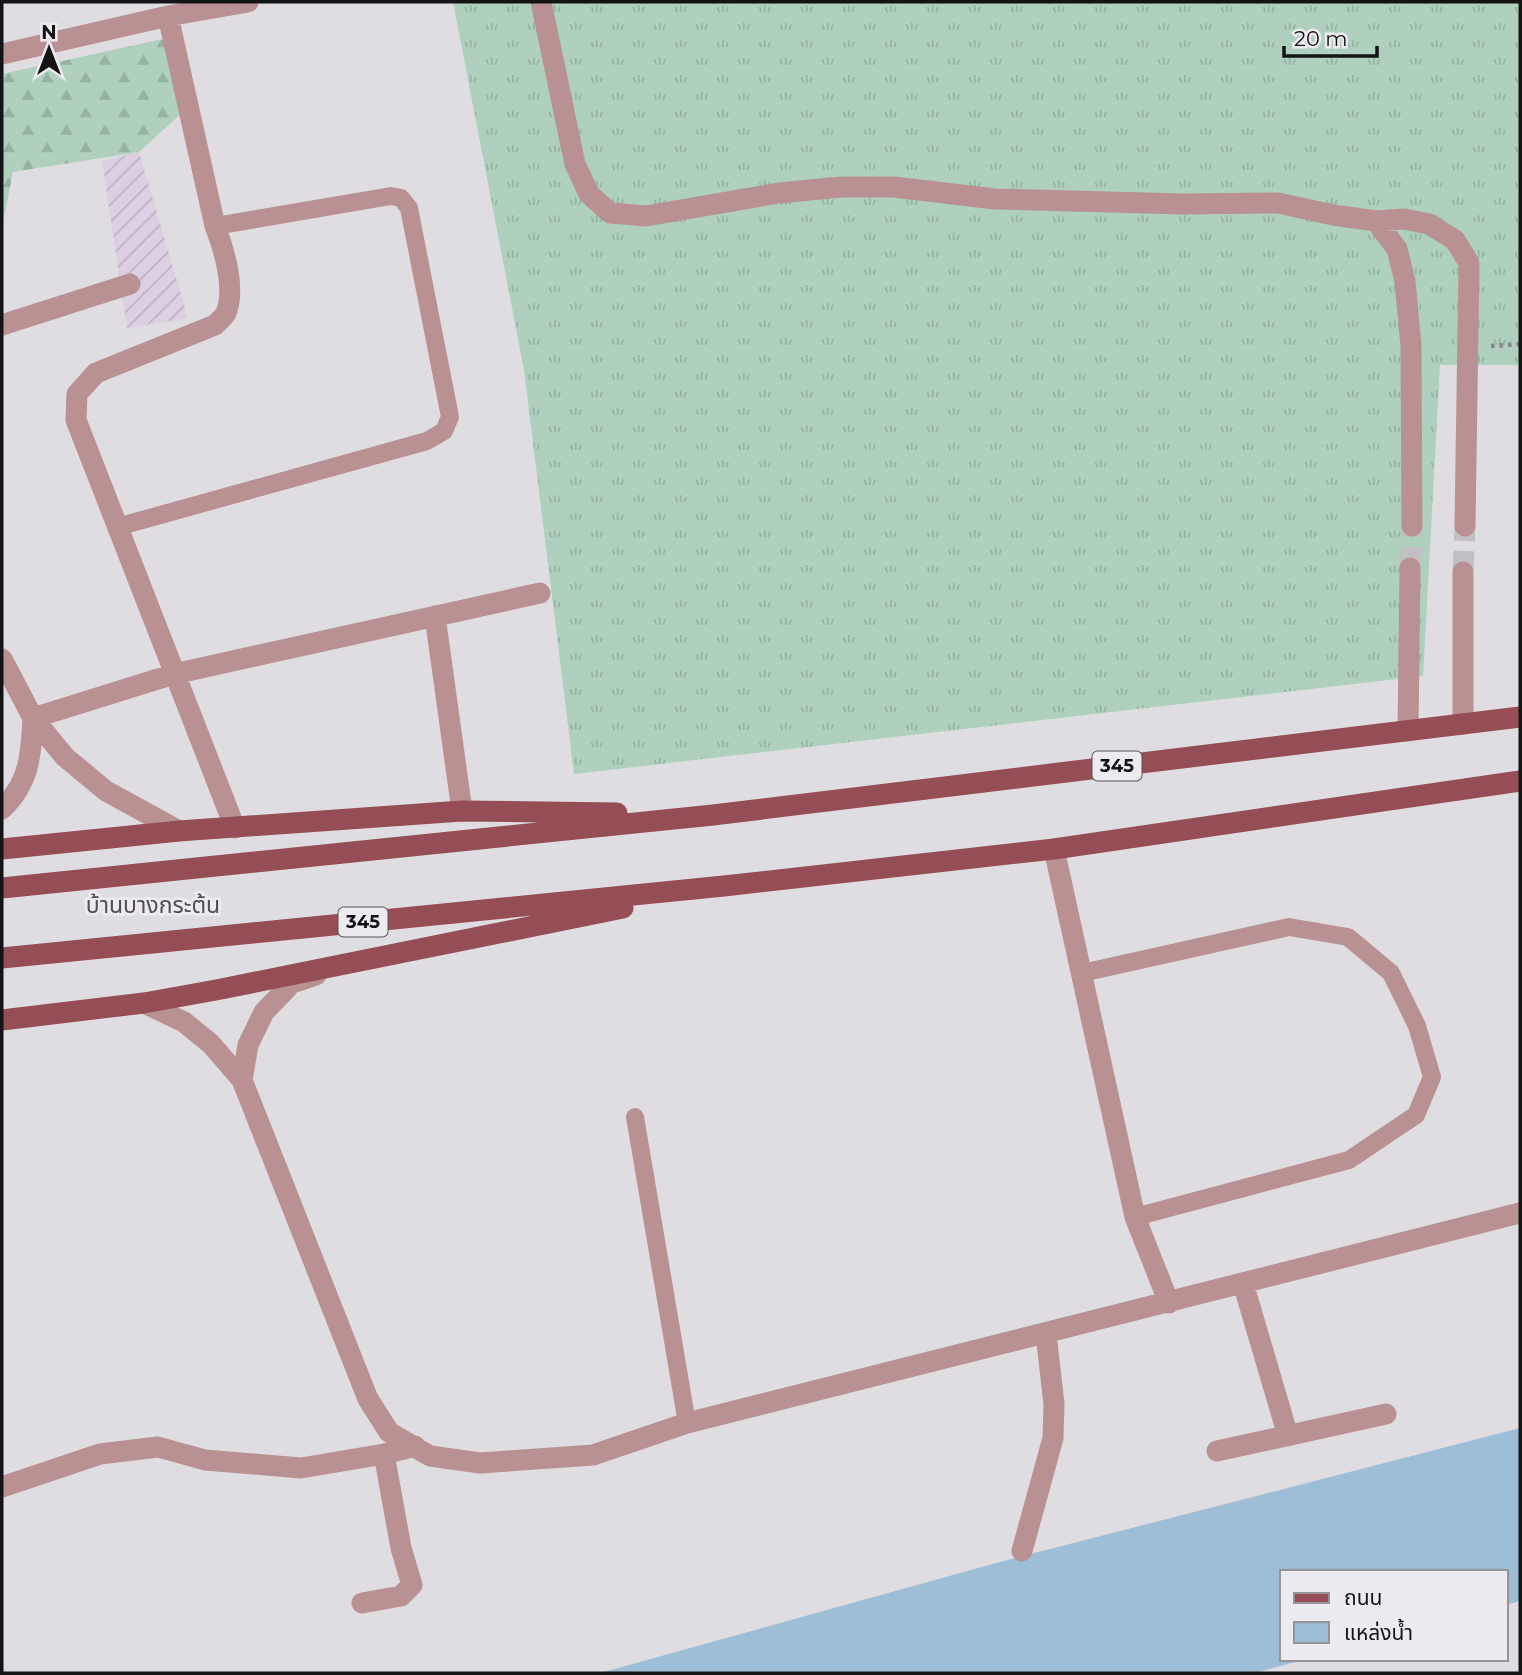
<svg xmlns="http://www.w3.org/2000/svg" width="1522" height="1675" font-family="Montserrat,'Noto Sans Thai',sans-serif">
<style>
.industrial{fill:url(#industrial-furrows)}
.grass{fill:url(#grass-tufts)}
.forest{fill:url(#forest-firs)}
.water{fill:#9ebed8}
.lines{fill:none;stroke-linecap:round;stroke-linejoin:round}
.street-tunnel{stroke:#c1bfc3;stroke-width:21;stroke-dasharray:21 10;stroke-linecap:butt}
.path{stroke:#878588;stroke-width:4.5;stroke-dasharray:3.5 5;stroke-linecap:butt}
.lane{stroke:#ba9193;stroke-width:18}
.street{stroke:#ba9193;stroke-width:21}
.primary{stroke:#954e55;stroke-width:21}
.labels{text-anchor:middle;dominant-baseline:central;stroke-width:6;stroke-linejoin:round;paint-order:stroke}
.shield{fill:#edeaf0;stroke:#555457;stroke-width:2}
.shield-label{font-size:18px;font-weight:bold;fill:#141315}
.quarter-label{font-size:23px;fill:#514f53;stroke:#edeaf0}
</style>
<defs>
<pattern id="industrial-furrows" width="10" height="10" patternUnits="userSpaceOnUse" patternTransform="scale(1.75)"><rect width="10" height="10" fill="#ddcfe2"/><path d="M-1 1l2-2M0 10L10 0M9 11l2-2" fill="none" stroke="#bdb1c1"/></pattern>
<pattern id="grass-tufts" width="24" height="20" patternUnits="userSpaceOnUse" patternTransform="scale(1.75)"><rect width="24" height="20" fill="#aed0bd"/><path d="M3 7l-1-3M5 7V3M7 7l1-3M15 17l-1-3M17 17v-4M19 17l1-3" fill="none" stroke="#95b2a2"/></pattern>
<pattern id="forest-firs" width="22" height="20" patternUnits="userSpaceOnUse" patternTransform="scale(1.75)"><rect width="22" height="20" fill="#aed0bd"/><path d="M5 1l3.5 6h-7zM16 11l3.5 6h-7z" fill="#95b2a2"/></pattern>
</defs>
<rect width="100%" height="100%" fill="#e0dde2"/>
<path class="industrial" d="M139,152L188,318L127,328L102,161Z"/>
<path class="grass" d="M453,2H1520V365H1440L1423,676L574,774L524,370Z"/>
<path class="forest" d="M163,39L184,111L139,152L13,172L2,227V74Z"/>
<path class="water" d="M1520,1428V1601L1506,1605V1572H1282V1659H1306L1255,1673H600L996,1563Z"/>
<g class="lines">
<path class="street-tunnel" d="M1410,568L1412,526
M1463,572L1465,526"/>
<path class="path" d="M1491,346L1520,344"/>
<path class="lane" d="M117,527L427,441L444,431L450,417L409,208L401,198L391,196L215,226
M1082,973L1289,927L1348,937L1391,973L1417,1026L1432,1077L1416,1115L1349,1160L1135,1217
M635,1117L687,1423"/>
<path class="street" d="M541,2L575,164L589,194L610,213L646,216L779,193L841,187H894L995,199L1183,204L1278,203L1333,215L1376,221L1404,219L1429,224L1455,240L1469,263L1465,526
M168,16L215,226C224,249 236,289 226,313C224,317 218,322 215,325L96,373L77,394L76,420L235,828
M2,54L168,16L248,2
M1376,221L1397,249L1405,281L1411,346L1412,526
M2,325L130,284
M1463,572V724
M435,616L462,811
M2,659L33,718L65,757L106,791L179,831
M33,718L174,674L540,593
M1408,731L1410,568
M2,809C30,782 31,755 33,718
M1054,849L1135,1217L1169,1303
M144,1003L184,1022L211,1044L242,1080L368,1399L389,1432L430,1456L480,1463L593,1455L687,1423L1520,1213
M242,1080L248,1045L264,1012L292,983L316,975
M1243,1283L1288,1436
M1217,1451L1386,1414
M2,1487L100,1454L158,1447L205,1460L301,1468L384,1454L415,1446
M1022,1551L1053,1438L1054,1404L1046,1334
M362,1603L401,1596L412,1585L401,1548L384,1454"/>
<path class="primary" d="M2,849L179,831L462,811L617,813
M2,888L713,815L1520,717
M2,958L724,886L1054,849L1520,781
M2,1020L144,1003L216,990L623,908"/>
</g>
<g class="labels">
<g class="shield">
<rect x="1092.5" y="751.5" width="49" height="29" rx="5"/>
<rect x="338.5" y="907.5" width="49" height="29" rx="5"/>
</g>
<g class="shield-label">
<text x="1117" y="766">345</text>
<text x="363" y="922">345</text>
</g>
<g class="quarter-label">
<text x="153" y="905">บ้านบางกระต้น</text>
</g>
</g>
<rect width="1522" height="1675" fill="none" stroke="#141315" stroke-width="7"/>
<rect x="1280" y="1570" width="228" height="91" fill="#edeaf0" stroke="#969498" stroke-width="2"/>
<rect x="1294" y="1593" width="35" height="10" fill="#954e55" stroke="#969498" stroke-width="2"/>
<text x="1344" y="1605" font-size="21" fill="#141315">ถนน</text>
<rect x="1294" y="1622" width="35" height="21" fill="#9ebed8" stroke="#969498" stroke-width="2"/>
<text x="1344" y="1640" font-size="21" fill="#141315">แหล่งน้ำ</text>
<g transform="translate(49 49)" stroke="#edeaf0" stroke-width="5" paint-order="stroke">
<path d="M0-5L12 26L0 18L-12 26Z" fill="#141315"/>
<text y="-10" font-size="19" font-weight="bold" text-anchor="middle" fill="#141315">N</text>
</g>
<path d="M1284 46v10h93v-10" fill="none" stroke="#141315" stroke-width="3.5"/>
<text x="1294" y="46" font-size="21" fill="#141315" stroke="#edeaf0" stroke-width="5" paint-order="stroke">20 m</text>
</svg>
